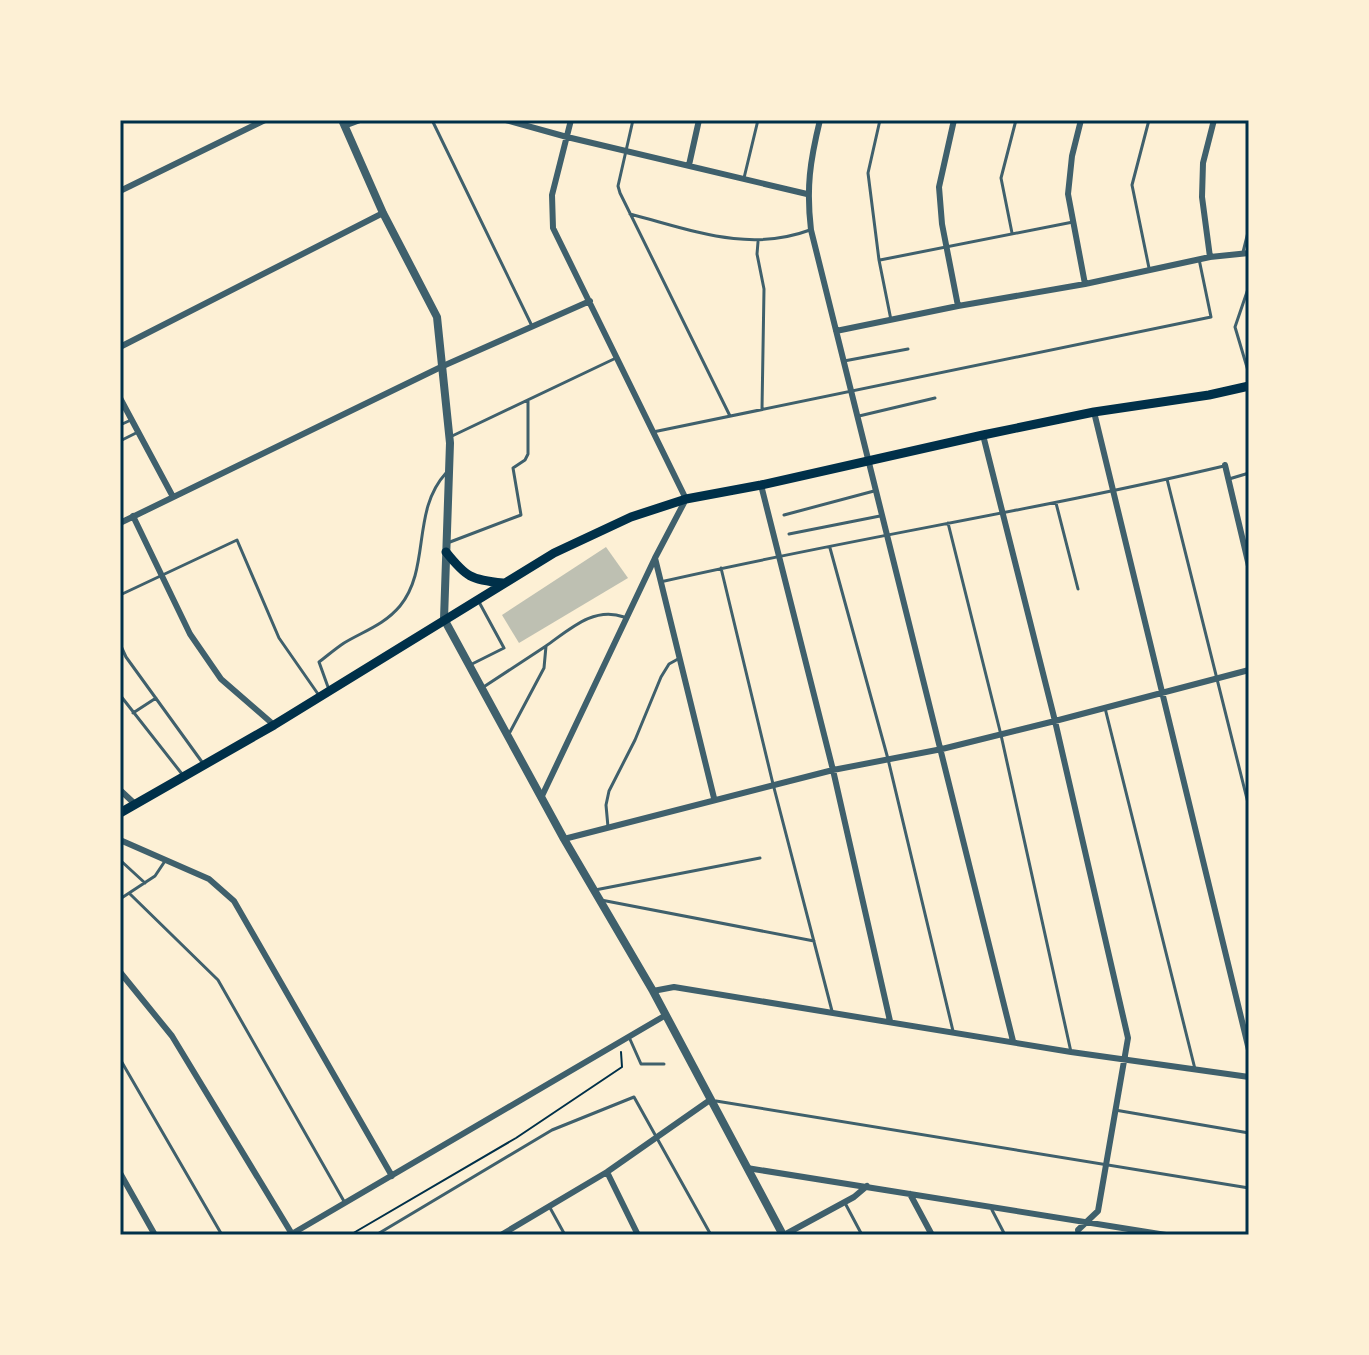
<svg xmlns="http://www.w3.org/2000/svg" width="1369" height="1355" font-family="Poppins,sans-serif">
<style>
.building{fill:#bec0b2}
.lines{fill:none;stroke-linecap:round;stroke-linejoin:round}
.path{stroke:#003049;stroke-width:2}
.service{stroke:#3f606c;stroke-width:3}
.minor{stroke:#3f606c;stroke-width:6}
.tertiary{stroke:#3f606c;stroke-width:8}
.secondary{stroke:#003049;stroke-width:9}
.neatline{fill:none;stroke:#003049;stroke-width:3}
</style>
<rect width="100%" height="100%" fill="#fdf0d5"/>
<path class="building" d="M606,547L628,578L519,643L502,615Z"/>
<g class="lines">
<path class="path" d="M350,1235L516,1138L622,1067L621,1052"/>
<path class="service" d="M432,120L532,326
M633,120L618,186L620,193L730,416
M880,120L868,173L879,260L891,320
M744,178L758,120
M630,214C692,230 748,253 810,230
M1012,233L1001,178L1016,120
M758,242L757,254L764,289L762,409
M1243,252L1249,228
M880,260L1073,222
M1149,268L1132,185L1149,120
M1249,286L1235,327L1249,374
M844,361L908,349
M859,416L935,398
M120,425L131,420
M653,432L1211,317L1199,259
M450,437L616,358
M120,441L138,432
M1167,479L1249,807
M1229,479L1249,473
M1056,503L1078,589
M784,515L874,491
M948,523L1001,735L1071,1052
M789,534L880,516
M450,542L521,515L513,468L525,460L528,454V400
M830,548L888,759L953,1031
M721,568L773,784L832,1011
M660,582C848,539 1038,510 1224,466
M120,595L237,540L279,638L318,694
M120,644L126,657L202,762
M546,646C570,629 594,606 624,617
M472,664L504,648L479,602
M328,687L319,662C327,656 335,649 344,643C364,631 384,625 400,606C431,568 411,511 446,473
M482,688L546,646L544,668L510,732
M120,695L182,774
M1105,708L1195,1069
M133,713L156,698
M608,827L606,805L609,791L635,740L661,677L669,664L678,659
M120,860L145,883
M595,890L760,858
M130,894L218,980L345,1203
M120,899L155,876L165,861
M601,900L814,941
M629,1037L641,1064H664
M120,1059L222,1235
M716,1101L1249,1188
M1115,1110L1249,1133
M845,1203L862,1235
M549,1206L565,1235
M992,1210L1005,1235
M376,1235L552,1130L634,1097L711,1235"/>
<path class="minor" d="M506,120L567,137L807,194
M820,120C810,161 806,188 811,230L1013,1041
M954,120L939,187L942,224L958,306
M1081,120L1072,156L1068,194L1085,284
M344,126L360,120
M689,165L699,120
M120,191L265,120
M1210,257L1202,197L1203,163L1214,120
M836,331L958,306L1085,284L1210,257L1249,253
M120,347L383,213
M120,398L172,495
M1094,412L1249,1050
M983,435L1055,721L1128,1038L1098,1211L1078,1230L1079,1235
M1225,465L1249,566
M761,485L833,770L890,1021
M133,516L190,634L221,679L274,725
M120,523L443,366L590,301
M655,558L714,798
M120,790L135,804
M541,798L655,558L686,499L553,228L552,195L571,120
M564,839L833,770L942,749L1055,721L1249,670
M120,840L209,879L234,901L392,1176
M120,972L172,1036L292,1234
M653,991L674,987L1071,1052L1249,1077
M747,1168L1166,1235
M607,1172L638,1235
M120,1173L155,1235
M910,1194L932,1235
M290,1235L666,1015
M501,1235L607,1172L710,1100
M784,1235L854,1197L867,1186"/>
<path class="tertiary" d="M342,120L383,213L437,317L450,443L444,619L564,839L653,991L783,1235"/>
<path class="secondary" d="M446,552C466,577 471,580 503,583
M120,813L274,725L554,553L631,517L686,499L761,485L983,435L1094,412L1209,395L1249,386"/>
</g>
<rect width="1369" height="1355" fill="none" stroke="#fdf0d5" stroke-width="244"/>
<rect x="122" y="122" width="1125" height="1111" class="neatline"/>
</svg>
